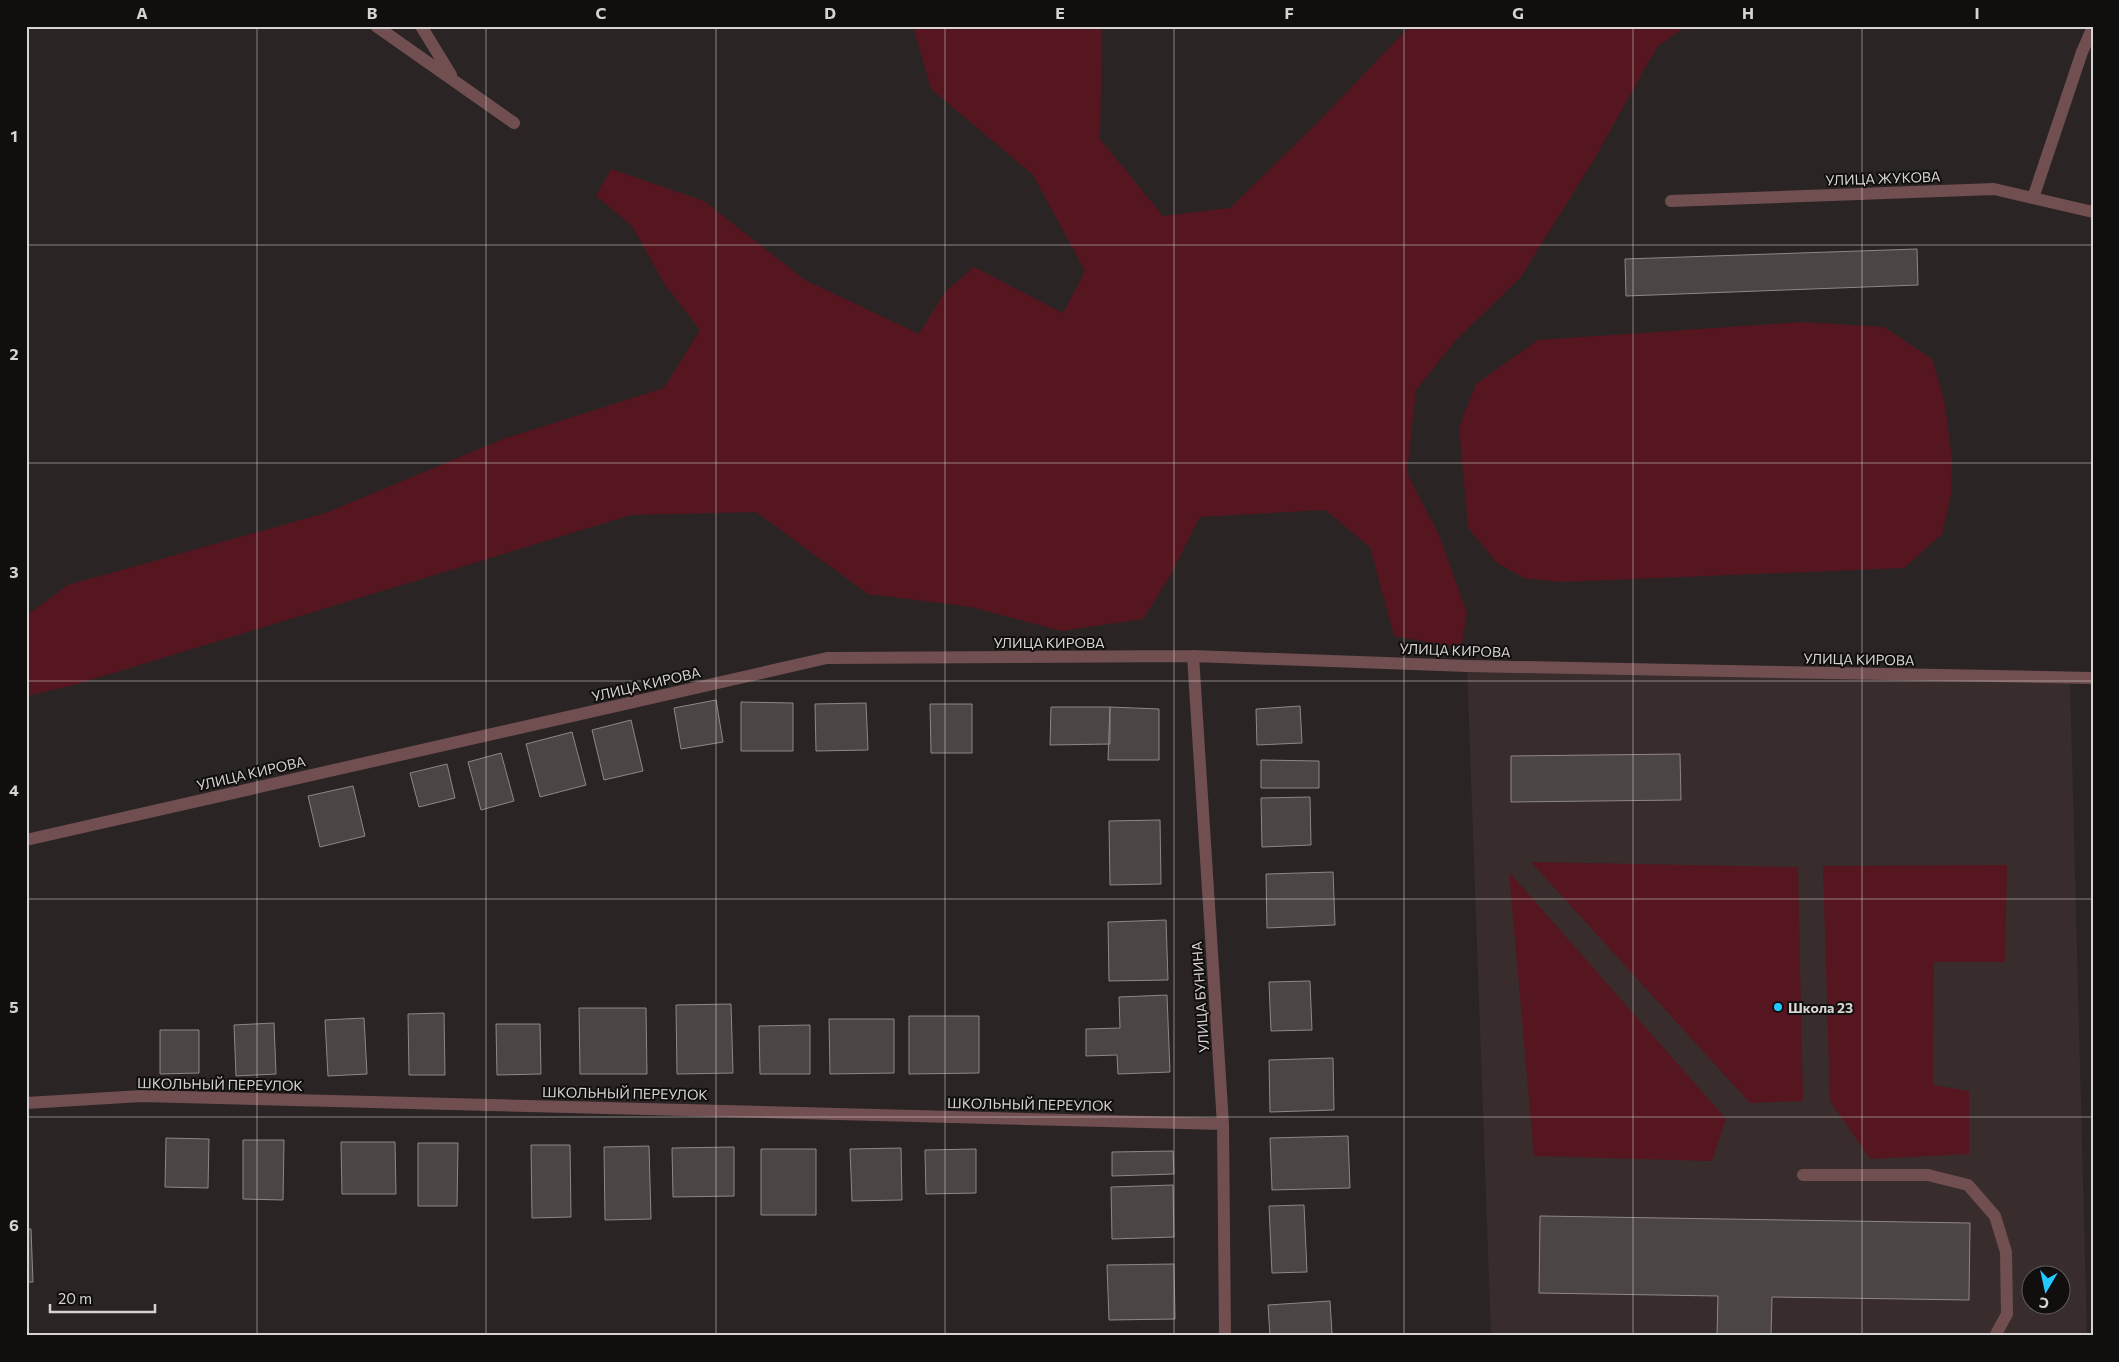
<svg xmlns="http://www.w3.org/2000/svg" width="2119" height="1362" font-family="Commissioner,sans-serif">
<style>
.built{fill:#382c2c;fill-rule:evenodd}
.green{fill:#56161f}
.building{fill:#4c4545;stroke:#8f8787}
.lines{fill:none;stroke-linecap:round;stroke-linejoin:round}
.lane{stroke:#714f50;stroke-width:12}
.street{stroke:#714f50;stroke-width:12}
.grid{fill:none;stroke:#d7d3d3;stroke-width:1;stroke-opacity:0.55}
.poi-dot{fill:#23c9fe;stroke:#110e0e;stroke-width:2}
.labels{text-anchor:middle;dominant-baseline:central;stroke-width:4;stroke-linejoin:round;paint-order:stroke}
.street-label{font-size:14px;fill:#d7d3d3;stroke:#110e0e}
.poi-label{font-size:14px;font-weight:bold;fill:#d7d3d3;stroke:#110e0e;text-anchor:start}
.neatline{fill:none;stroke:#d7d3d3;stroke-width:2}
.grid-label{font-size:16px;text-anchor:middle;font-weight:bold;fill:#d7d3d3}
</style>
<rect width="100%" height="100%" fill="#2a2425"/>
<path class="built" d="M1467,666L2070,678L2087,1336H1491ZM2032,1274H2062V1304H2032Z"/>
<path class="green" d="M913,26H1098L1102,32L1100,139L1163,216L1230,208L1320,120L1410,26H1686L1657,47L1592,163L1520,278L1455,341L1416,390L1407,473L1439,535L1467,613L1461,648L1394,636L1370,547L1325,510L1200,517L1169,578L1143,619L1061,631L972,607L868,594L756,512L631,515L74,685L26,696V616L68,585L326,513L503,439L664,388L700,330L665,285L632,226L596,196L611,169L704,201L805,280L919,334L945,292L974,267L1063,313L1085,271L1033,175L931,89Z
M1803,322L1884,327L1932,359L1944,399L1952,458L1951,495L1942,534L1904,568L1560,582L1524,578L1497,563L1468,528L1459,427L1476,384L1538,340Z
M1531,862L1798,867L1803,1101L1750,1103Z
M2007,865L2005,962H1934L1933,1085L1969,1091V1154L1870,1159L1830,1101L1823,866Z
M1509,872L1726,1119L1712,1161L1534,1156Z"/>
<path class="building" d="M1917,249L1918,285L1626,296L1625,259Z
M716,700L723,742L681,749L674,708Z
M741,702L793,703V751H741Z
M866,703L868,750L816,751L815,704Z
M930,704H972V753H931Z
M1300,706L1302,743L1257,745L1256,709Z
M1051,707H1110V744L1050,745Z
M1110,707L1159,709V760H1108Z
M631,720L643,771L604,780L592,730Z
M572,732L586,785L540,797L526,744Z
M501,753L514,801L481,810L468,762Z
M1680,754L1681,800L1511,802V756Z
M1261,760L1319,761V788H1261Z
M447,764L455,798L419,807L410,773Z
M353,786L365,836L320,847L308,796Z
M1310,797L1311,845L1262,847L1261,798Z
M1160,820L1161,884L1110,885L1109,821Z
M1333,872L1335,925L1267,928L1266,874Z
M1166,920L1168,980L1109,981L1108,922Z
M1310,981L1312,1030L1271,1031L1269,982Z
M1167,995L1170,1072L1118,1074L1117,1055L1086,1056V1029L1120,1028L1119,997Z
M731,1004L733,1073L677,1074L676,1005Z
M579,1008H646L647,1074H580Z
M444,1013L445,1075H409L408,1014Z
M909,1016H979V1073L909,1074Z
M364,1018L367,1074L328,1076L325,1020Z
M829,1019H894V1073L830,1074Z
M274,1023L276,1074L236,1076L234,1025Z
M496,1024H540L541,1074L497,1075Z
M810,1025V1074H760L759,1026Z
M160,1030H199V1073L160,1074Z
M1333,1058L1334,1110L1270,1112L1269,1060Z
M1348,1136L1350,1188L1272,1190L1270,1138Z
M166,1138L209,1139L208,1188L165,1187Z
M243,1140H284L283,1200L243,1199Z
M341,1142H395L396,1194H342Z
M418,1143H458L457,1206H418Z
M531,1145H570L571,1217L532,1218Z
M649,1146L651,1219L605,1220L604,1147Z
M734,1147V1196L673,1197L672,1148Z
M901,1148L902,1200L852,1201L850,1149Z
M761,1149H816V1215H761Z
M976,1149V1193L926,1194L925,1150Z
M1173,1151L1174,1174L1112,1176V1152Z
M1173,1185L1174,1237L1112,1239L1111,1187Z
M1304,1205L1307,1272L1272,1273L1269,1206Z
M1540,1216L1970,1223L1969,1300L1772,1297L1771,1336H1717L1718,1296L1539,1293Z
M26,1229H31L33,1282H26Z
M1174,1264L1175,1319L1109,1320L1107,1265Z
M1330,1301L1332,1334L1270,1336L1268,1305Z"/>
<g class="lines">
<path class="lane" d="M376,26L514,123
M421,26L451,75
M1803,1175H1928L1968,1185L1995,1216L2006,1252L2007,1314L1995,1336"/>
<path class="street" d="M2033,198L2082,52L2093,27
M1671,201L1994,189L2093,212
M1193,656L1223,1124L1225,1336
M26,840L827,658L1193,656L1467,666L2093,678
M26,1103L142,1096L1223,1124"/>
</g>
<path class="grid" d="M257,26V1336M486,26V1336M716,26V1336M945,26V1336M1174,26V1336M1404,26V1336M1633,26V1336M1862,26V1336M26,245H2093M26,463H2093M26,681H2093M26,899H2093M26,1117H2093"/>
<circle class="poi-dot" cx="1778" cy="1007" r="5"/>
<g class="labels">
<g class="street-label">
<text transform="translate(1883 178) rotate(-2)">УЛИЦА ЖУКОВА</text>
<text x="1049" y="642">УЛИЦА КИРОВА</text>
<text transform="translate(1455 650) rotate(2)">УЛИЦА КИРОВА</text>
<text transform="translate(1859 659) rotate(1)">УЛИЦА КИРОВА</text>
<text transform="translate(646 684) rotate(-13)">УЛИЦА КИРОВА</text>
<text transform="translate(251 773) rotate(-13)">УЛИЦА КИРОВА</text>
<text transform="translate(1200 997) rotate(-94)">УЛИЦА БУНИНА</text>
<text transform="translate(220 1084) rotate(1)">ШКОЛЬНЫЙ ПЕРЕУЛОК</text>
<text transform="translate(625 1093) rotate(1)">ШКОЛЬНЫЙ ПЕРЕУЛОК</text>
<text transform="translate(1030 1104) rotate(1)">ШКОЛЬНЫЙ ПЕРЕУЛОК</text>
</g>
<g class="poi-label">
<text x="1788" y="1007">Школа 23</text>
</g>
</g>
<rect width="2119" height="1362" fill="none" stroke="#110e0e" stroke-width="55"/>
<g transform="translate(2046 1290) rotate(189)"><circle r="24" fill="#110e0e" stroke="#605d5d"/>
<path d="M0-4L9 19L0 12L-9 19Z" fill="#23c9fe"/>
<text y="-8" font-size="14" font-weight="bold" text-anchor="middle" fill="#d7d3d3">С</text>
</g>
<path d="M50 1304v8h105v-8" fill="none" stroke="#d7d3d3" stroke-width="2.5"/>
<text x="58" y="1304" font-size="15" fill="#d7d3d3" stroke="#110e0e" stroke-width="4" paint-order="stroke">20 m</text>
<rect x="28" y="28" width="2064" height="1306" class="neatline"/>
<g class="grid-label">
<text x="142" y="19">A</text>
<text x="372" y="19">B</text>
<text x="601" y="19">C</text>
<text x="830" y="19">D</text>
<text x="1060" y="19">E</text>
<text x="1289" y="19">F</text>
<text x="1518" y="19">G</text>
<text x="1748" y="19">H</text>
<text x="1977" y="19">I</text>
<text x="14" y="142">1</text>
<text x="14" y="360">2</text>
<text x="14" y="578">3</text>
<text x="14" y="796">4</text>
<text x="14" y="1013">5</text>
<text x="14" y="1231">6</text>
</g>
</svg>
